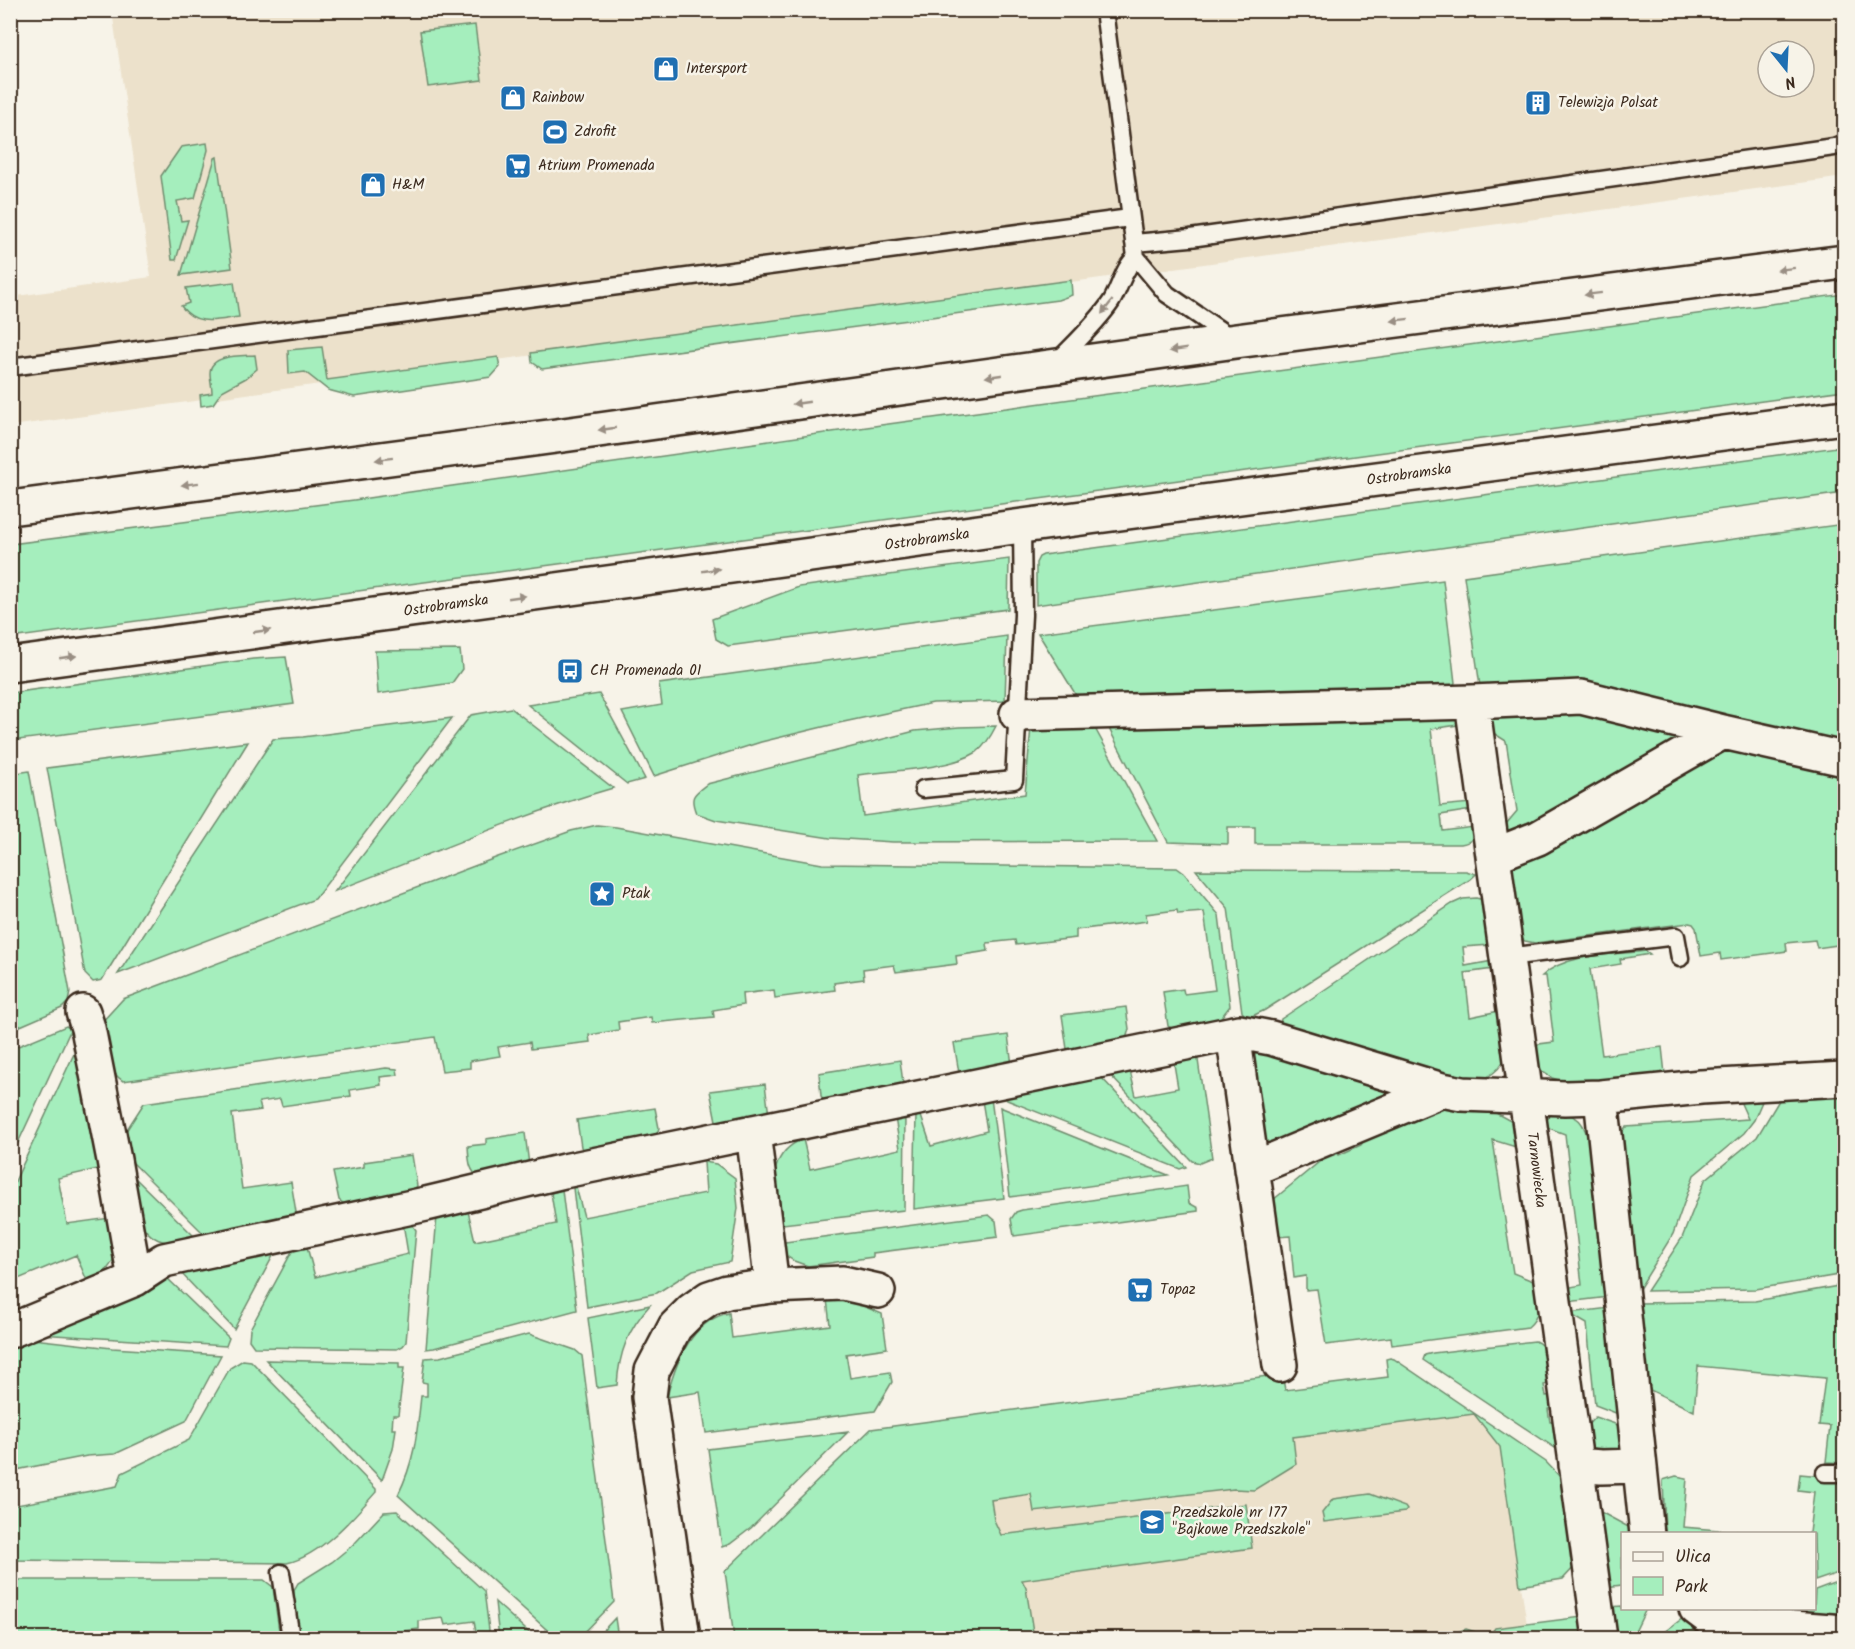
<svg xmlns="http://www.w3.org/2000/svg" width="1855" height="1649" font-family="Kalam,sans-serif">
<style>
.built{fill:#ece1cb;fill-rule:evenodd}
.green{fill:#a5eebd;stroke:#708c6e;stroke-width:1.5}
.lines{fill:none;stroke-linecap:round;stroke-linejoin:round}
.lane-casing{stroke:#3b2a1e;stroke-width:21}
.street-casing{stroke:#3b2a1e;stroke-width:38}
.primary-casing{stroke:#3b2a1e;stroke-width:38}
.lane{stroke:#f7f3e8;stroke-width:16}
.street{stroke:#f7f3e8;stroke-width:33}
.primary{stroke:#f7f3e8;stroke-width:33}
.oneway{fill:#998e83}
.labels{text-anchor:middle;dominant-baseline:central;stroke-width:5;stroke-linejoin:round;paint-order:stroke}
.poi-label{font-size:15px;fill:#3b2a1e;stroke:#f7f3e8;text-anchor:start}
.street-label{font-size:15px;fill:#3b2a1e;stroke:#f7f3e8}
</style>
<rect width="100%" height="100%" fill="#f7f3e8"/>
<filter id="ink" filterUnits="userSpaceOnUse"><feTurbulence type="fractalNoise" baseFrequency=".0167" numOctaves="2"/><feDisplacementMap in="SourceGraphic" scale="12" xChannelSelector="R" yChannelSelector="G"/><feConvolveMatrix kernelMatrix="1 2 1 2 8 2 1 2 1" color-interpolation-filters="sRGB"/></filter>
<g filter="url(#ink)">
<path class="built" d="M112,11H1844V177L11,426L10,297L151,277ZM1768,51H1804V87H1768Z
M1475,1414L1500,1447L1529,1638H790L802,1508L1297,1436Z"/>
<path class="green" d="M475,25L482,80L428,87L420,31Z
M207,143L208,150L195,198L177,201L181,221L188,220L176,260H172L161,176L181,147Z
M217,157L232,268L181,275L215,158Z
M1071,280L1072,295L1058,300L542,369L532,362L531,353Z
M234,282L239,317C216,320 196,327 181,306L189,303L186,288Z
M1844,294V390L11,638V544L354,500L881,425Z
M322,347L327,380L498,357L500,367L491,377L354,397L328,390L305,372L289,374L288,350Z
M255,355L257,369L246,378L222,391L213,404L201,406L200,395L212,393C212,386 210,379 210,373C210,354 242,356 255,355Z
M1844,446V493L1633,521L1036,605V563L1039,557L1043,555Z
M1844,524V747L1481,693L1464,576Z
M1009,559L1008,609L728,646L716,639L712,619L799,587Z
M1443,580L1455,683L1443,691L1079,700L1038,633Z
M1007,636L1005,701L933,703L839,723L761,742L654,776L622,712L662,705L659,684Z
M460,650L462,669L452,683L378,694L375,651Z
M286,657L294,704L11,741V693L253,659Z
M599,694L645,779L627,784L528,705Z
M1580,706L1691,736L1508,837L1501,830L1517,811L1506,741L1487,729L1489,711Z
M511,708L613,788C518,815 427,856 335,891L471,715Z
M1456,717L1459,721L1458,725L1431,729L1440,806L1471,803L1472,810L1441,815L1443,831L1474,827C1474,838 1473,842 1461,844H1255V827H1228V844L1168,842L1105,721Z
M452,718L315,899L118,974L273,739L303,737Z
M1092,723L1157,841L893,842L830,838L716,820L696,813C689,796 694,794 707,784L915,731L959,727L996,726C991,736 986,745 977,752C948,770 893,770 858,775L863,816L1025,794L1031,727Z
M248,742L102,980L93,982L85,974L47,768Z
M1718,747L1844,774V944L1817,948L1815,940L1786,943L1787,951L1721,960L1720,953L1701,956L1696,928L1693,924L1689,923L1535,943L1525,941L1519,938L1510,893L1513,865Z
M29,771L70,992L68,1002L62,1008L11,1030V774Z
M597,825L616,827L822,864L1177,868L1184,873L1219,915L1230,1006C1226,1011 1220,1020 1214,1024C1206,1028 1175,1032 1168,1026L1163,992L1183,989L1184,994L1215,990L1204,912L1178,914L1177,910L1146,914L1147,921L1076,930V938L1016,945L1015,940L987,943L988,951L956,956L957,964L896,972L894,965L863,969L864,979L834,983L835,990L775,998L774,990L742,994L743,1005L713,1010L714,1017L652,1023L651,1017L618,1022L619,1030L589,1035L590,1042L531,1049L530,1042L498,1047L500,1056L470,1061V1068L442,1071L435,1037L123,1081C105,1070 105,1042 101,1023L123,999L498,857L571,831Z
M1196,870L1466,871L1476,874L1471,879L1265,1010L1248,1018L1242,1012L1228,908Z
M1476,898L1484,900L1491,945L1463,947L1465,966L1493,961V969L1465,973L1470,1017L1499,1011C1501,1023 1507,1038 1506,1050C1505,1070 1485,1081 1468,1083L1280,1026L1281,1019L1284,1017L1452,904L1463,899Z
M1646,951L1650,954L1620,959L1621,964L1590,969L1602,1055L1662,1047L1665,1074L1661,1078L1574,1084L1552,1078L1538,1069L1531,1045L1554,1042L1546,976H1542C1566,953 1613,955 1646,951Z
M1126,1007L1129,1029L1126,1039L1071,1051L1067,1049L1062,1015Z
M66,1026L71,1029L11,1158V1049Z
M1008,1035L1012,1065L959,1073L954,1043Z
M79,1043L102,1168L58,1178L67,1224L110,1218C117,1251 122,1265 88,1283L76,1255L11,1282V1190Z
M1252,1048L1389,1088L1388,1097L1266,1155L1246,1051Z
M1197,1053L1212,1158L1200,1163L1192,1161L1107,1072L1129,1067L1136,1096L1178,1088L1173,1058Z
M900,1060L903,1083L901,1087L824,1101L821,1096L819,1073Z
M386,1068L397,1069L398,1075L380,1077L381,1085L350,1090L351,1096L282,1106L280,1099L259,1102L261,1110L232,1114L242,1189L291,1182L296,1212L291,1219L207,1237L129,1159L124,1134L144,1103Z
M1098,1074L1186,1167L1180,1169L1007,1100L1001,1095Z
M765,1084L769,1116L717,1126L710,1091Z
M1844,1094V1274L1756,1289L1647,1291L1682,1238L1705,1180L1757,1137L1781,1097Z
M1764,1097L1754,1120L1744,1133L1694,1175L1673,1234L1636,1294L1621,1132L1626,1127L1748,1119L1739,1099Z
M991,1098L1004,1198L914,1209L916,1114L920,1113L931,1146L987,1131L982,1100Z
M1000,1107L1168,1175L1010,1197Z
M1427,1107L1494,1112L1516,1124L1519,1148L1493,1140L1513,1273L1538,1283C1539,1301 1542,1315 1528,1327L1392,1345L1391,1337L1326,1345L1317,1289L1306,1290V1276L1294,1278L1290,1236L1277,1237L1273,1200L1324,1158L1337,1152L1339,1155L1361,1145L1364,1140Z
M655,1108L659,1128L655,1139L584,1151L581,1147L577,1120Z
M1552,1113C1584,1113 1584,1125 1592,1153L1609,1297L1567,1302L1565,1288L1582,1285L1565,1134L1546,1127L1545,1122Z
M905,1115L904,1210L774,1225C774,1192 765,1154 803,1139L810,1169L900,1149L895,1117Z
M525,1133L529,1165L480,1178C468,1171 469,1158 468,1146L486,1144V1139Z
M412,1155L417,1186L412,1192L348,1207L339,1200L333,1172L364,1167V1162Z
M704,1162L716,1164L735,1178L738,1208L730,1262L693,1270L657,1293L587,1307L573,1188L576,1187L584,1217L706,1193Z
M129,1172L195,1237C186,1239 176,1243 167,1242C134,1237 134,1197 129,1172Z
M1187,1186L1189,1203L1198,1208V1211L1014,1236L1011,1219L1016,1212L1022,1210Z
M562,1190L577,1310L434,1348L426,1349L437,1216L468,1211L475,1241L556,1224L551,1193Z
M989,1215L996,1221L998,1237L873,1253V1257L808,1266L794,1261L782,1253L781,1243L785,1242Z
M403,1223H411L416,1230L406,1342L403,1346L397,1349L254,1347L249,1340L250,1329L295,1246L306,1243L315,1277L408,1254Z
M269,1251L274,1254L234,1329L180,1272Z
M166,1277L229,1338L226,1346L39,1334L149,1289Z
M1844,1285V1463L1826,1462L1830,1426L1819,1425L1825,1378L1698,1366L1694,1411L1648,1389L1639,1303L1755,1301Z
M842,1297L882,1314L887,1348L846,1354L850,1378L890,1372L892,1382L875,1411L706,1433L700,1392L667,1397C675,1364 692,1320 729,1313L732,1338L830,1325L827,1299Z
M650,1305C628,1329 619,1353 617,1385L597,1388L588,1318Z
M1610,1308L1621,1415L1595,1405L1587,1324L1568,1313Z
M529,1334L575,1350L582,1356L614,1602L579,1638H556L398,1495C415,1460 417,1434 421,1396H427V1383L422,1382L425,1358L440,1357Z
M24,1338L112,1348L221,1355L186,1421L115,1454L87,1456L11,1471V1344Z
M1535,1341C1551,1347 1549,1369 1551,1383L1544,1385L1546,1396L1553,1395L1554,1408L1548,1409L1550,1422L1556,1421L1561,1452L1423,1360L1425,1355L1433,1353Z
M1390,1358L1394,1359L1546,1462L1561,1478L1568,1495L1577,1564L1563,1579L1520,1586L1500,1447L1474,1414L1293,1437L1296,1464L1254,1490L1234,1489L1034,1512L1031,1494L991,1500L994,1520L1001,1535L1246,1504L1252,1548L1022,1580L1026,1588L1034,1638H734L725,1571L871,1429L1282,1374L1285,1390L1388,1377L1386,1359Z
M243,1360L251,1361L376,1489V1492C354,1517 320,1556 287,1563L11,1560V1506L117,1486L122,1473L189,1440L230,1368Z
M266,1360L399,1363V1368H404L398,1415H393L392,1429H396L393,1449L382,1480Z
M1595,1417L1624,1427L1626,1454L1590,1455L1585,1428Z
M848,1432L751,1528L730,1544L722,1547L708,1449Z
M1800,1474L1844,1478V1571L1815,1581L1814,1534L1809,1533L1814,1492L1798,1490Z
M1676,1476L1687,1478L1683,1527L1754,1533H1665L1663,1480Z
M1370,1494L1405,1507L1407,1510L1405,1512L1324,1522L1322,1513L1333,1499Z
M1595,1509L1634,1530V1533L1622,1534V1585L1605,1587Z
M397,1511L484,1591L490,1638H477L474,1621L445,1625L443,1618L419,1621V1629L348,1638H299L293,1600L294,1590L298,1583L332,1562L355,1543L384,1512Z
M1844,1579V1619L1764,1612L1772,1609L1814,1608L1815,1590Z
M11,1580H264L273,1587L280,1638H11Z
M495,1602L535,1638H499Z
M1622,1606V1608L1646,1609L1632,1638H1613L1608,1607Z
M1582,1617L1585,1638H1492V1632L1495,1628Z
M615,1618L618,1638H596Z
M1683,1618L1715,1632L1709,1638H1656Z
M1466,1629L1475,1632L1480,1638H1432V1635L1445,1636Z"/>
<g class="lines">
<defs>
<path id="lane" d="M1104,10L1136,257L1167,294L1233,339
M1134,243L1190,238L1255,229L1834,147L1844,143
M1056,363C1074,344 1096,324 1111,302C1120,288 1123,269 1136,257
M10,367L1130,218
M923,789L1014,780L1023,615L1022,526
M1508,957L1676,936L1680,958
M1825,1473H1844
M281,1573L291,1638"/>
<path id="street" d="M1472,702L1600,1638
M1017,714L1472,702L1581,697L1723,732L1844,759
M1493,856L1538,838L1723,732
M83,1012L88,1028L114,1160L135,1279
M1233,1033L1280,1365
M1601,1097L1647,1534
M753,1132L772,1286
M1252,1169L1442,1090
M10,1331L135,1279L164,1260L426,1204L564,1171L1239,1032L1271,1038L1442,1090L1462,1094L1565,1098L1601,1097L1701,1087L1844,1079
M1576,1465L1601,1467L1639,1466
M1696,1608L1708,1617L1731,1623L1844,1632
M683,1638L649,1397L652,1371L675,1327L692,1310L709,1298L727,1292L772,1286L843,1283L878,1291"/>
<path id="primary" d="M10,508L556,436L1236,341L1844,262
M10,665L1022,526L1844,417"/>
</defs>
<use href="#lane" class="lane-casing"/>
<use href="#street" class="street-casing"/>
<use href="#primary" class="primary-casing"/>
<use href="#lane" class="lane"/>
<use href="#street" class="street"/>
<use href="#primary" class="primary"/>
</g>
<defs><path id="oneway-solid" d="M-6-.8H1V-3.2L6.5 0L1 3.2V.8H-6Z" transform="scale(1.5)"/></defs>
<g class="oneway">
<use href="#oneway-solid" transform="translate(1786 269) rotate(173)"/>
<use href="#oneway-solid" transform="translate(1593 294) rotate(173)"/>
<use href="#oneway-solid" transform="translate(1107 307) rotate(128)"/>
<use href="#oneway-solid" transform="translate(1400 320) rotate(173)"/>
<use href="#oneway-solid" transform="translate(1178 350) rotate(172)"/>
<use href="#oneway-solid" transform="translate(994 376) rotate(172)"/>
<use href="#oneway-solid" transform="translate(801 403) rotate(172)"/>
<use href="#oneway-solid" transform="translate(607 429) rotate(172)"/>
<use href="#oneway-solid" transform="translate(384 459) rotate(173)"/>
<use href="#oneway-solid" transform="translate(190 484) rotate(173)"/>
<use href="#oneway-solid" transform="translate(711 570) rotate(-8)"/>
<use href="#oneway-solid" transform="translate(517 597) rotate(-8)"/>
<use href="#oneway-solid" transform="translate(262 631) rotate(-8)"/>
<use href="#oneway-solid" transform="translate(68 657) rotate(-8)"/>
</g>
</g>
<defs>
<symbol id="shop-square" viewBox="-11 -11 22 22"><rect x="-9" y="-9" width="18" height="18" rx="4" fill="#1f6fb2" stroke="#f7f3e8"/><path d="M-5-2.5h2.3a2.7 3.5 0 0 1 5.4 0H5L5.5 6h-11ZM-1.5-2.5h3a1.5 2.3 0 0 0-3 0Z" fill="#fff"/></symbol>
<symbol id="building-square" viewBox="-11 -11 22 22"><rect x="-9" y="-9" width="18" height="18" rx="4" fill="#1f6fb2" stroke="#f7f3e8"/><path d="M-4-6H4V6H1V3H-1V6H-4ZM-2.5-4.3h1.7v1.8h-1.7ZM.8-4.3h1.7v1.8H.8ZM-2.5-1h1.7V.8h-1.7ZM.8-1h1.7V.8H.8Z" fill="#fff"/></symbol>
<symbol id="stadium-square" viewBox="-11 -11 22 22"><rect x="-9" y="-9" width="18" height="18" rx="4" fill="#1f6fb2" stroke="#f7f3e8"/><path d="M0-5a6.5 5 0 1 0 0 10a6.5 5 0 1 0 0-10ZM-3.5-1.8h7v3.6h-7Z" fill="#fff"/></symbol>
<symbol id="supermarket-square" viewBox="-11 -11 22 22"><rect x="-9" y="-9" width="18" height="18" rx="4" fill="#1f6fb2" stroke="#f7f3e8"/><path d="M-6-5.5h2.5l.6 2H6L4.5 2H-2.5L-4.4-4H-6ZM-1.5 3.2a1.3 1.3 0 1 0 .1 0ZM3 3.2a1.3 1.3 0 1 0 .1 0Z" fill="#fff"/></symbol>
<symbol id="bus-square" viewBox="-11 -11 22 22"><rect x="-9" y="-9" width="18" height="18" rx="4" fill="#1f6fb2" stroke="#f7f3e8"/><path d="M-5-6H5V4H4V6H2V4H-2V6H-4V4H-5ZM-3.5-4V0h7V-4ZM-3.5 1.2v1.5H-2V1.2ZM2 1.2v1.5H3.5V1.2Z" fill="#fff"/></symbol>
<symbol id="sight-square" viewBox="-11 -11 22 22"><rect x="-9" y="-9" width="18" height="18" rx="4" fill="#1f6fb2" stroke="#f7f3e8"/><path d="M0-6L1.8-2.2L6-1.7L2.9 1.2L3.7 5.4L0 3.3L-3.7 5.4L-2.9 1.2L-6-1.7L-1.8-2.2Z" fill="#fff"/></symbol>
<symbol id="school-square" viewBox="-11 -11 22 22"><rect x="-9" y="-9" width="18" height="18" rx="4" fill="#1f6fb2" stroke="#f7f3e8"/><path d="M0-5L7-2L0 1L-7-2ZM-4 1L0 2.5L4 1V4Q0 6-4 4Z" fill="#fff"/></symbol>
</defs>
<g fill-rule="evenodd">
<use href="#shop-square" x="651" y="54" width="30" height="30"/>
<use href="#shop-square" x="498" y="83" width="30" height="30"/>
<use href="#building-square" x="1523" y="88" width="30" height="30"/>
<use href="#stadium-square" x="540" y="117" width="30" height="30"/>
<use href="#supermarket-square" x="503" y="151" width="30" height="30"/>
<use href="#shop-square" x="358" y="170" width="30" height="30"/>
<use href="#bus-square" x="555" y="656" width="30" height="30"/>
<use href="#sight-square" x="587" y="879" width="30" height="30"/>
<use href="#supermarket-square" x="1125" y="1275" width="30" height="30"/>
<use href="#school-square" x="1137" y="1507" width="30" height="30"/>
</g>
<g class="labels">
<g class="poi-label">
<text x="686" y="69">Intersport</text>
<text x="532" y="98">Rainbow</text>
<text x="1558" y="103">Telewizja Polsat</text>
<text x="574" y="132">Zdrofit</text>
<text x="538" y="166">Atrium Promenada</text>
<text x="392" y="185">H&amp;M</text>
<text x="590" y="671">CH Promenada 01</text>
<text x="622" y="894">Ptak</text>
<text x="1160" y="1290">Topaz</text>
<text x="1172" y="1513">Przedszkole nr 177<tspan x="1172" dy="17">"Bajkowe Przedszkole"</tspan></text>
</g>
<g class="street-label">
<text transform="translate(1409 475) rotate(-8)">Ostrobramska</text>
<text transform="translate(927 540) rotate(-8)">Ostrobramska</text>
<text transform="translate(446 606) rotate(-8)">Ostrobramska</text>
<text transform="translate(1536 1170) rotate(83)">Tarnowiecka</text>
</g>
</g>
<rect width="1855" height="1649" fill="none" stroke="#f7f3e8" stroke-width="36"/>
<rect x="18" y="18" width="1819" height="1613" fill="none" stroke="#3b2a1e" stroke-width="2" filter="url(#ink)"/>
<rect x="1621" y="1532" width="195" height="78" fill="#f7f3e8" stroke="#aca397" stroke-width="1.5"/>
<rect x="1633" y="1552" width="30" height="9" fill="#f7f3e8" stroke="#aca397" stroke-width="1.5"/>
<text x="1675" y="1562" font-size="18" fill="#3b2a1e">Ulica</text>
<rect x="1633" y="1577" width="30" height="18" fill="#a5eebd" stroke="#aca397" stroke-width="1.5"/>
<text x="1675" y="1592" font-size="18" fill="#3b2a1e">Park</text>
<g transform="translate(1786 69) rotate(162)"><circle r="28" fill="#f7f3e8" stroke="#aca397" stroke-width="1.5"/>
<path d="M0-4.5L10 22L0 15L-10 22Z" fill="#1f6fb2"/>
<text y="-9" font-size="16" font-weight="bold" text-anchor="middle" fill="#3b2a1e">N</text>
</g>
</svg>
